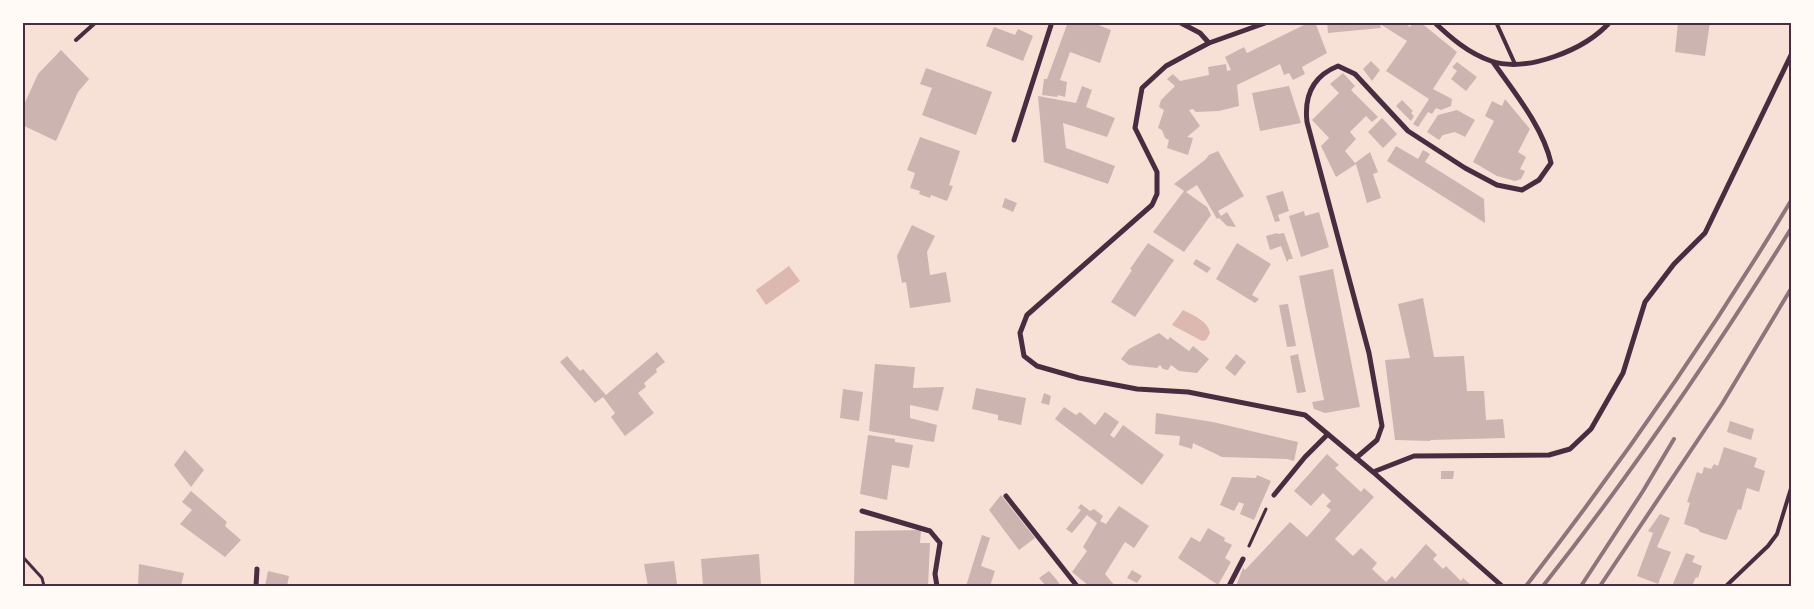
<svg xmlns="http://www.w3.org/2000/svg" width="1814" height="609" font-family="Quicksand,sans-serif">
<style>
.water{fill:#dcb8b0}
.building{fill:#ccb4b1}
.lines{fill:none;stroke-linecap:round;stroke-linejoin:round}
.path{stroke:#4a2c40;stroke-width:3}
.service{stroke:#4a2c40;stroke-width:4}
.minor{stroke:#4a2c40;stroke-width:5}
.rail{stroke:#8f747c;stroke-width:4}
.neatline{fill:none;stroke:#4a2c40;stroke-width:2}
</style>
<rect width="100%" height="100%" fill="#f7e1d7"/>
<path class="water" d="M789,266L800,281L766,305L756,290Z
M1183,310C1193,315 1208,321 1210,333L1206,340L1202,341L1172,325Z"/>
<path class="building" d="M1068,22H1091L1111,30L1100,63L1070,52L1060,80L1067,82L1065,97L1058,95L1057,97L1042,95L1044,79H1047Z
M1310,22H1315L1327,53L1302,67L1305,74L1293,80L1289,73L1284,75L1280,64L1237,85L1239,106L1219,111L1196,112L1193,109L1189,110L1200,126L1187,137L1193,138L1188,155L1167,148L1169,140L1165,138L1162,130L1158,128L1164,110L1159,107L1161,100L1175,86L1167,79L1173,74L1180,81L1209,75L1208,67L1226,64L1227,71L1231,70L1225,57L1244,47L1247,53Z
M1327,22H1380V24L1381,22H1404L1410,27L1413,22H1420L1457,52L1433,89L1452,99L1451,106L1441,110L1436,108L1432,114L1428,112L1418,127L1413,124L1429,99L1386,71L1407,41L1380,24L1381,28L1328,33Z
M1682,22H1710L1705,56L1675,52L1678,23L1682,24Z
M994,27L1015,35L1018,29L1033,36L1023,61L986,46Z
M61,50L89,79L78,92L56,141L22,125V109L38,74Z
M1371,61L1380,70L1372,81L1363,69Z
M1457,62L1477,77L1466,91L1451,79L1457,71L1452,67Z
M926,68L992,92L976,135L922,115L932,88L920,84Z
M1343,73L1355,86L1351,90L1378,117L1372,122L1366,116L1350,132L1356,139L1345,151L1355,163L1370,152L1378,172L1373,174L1381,198L1367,203L1356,164L1336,177L1321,146L1329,138L1312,120L1339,93L1330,84Z
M1082,86L1092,90L1086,107L1115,118L1107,137L1063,123L1066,148L1115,166L1108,184L1044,162L1038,96L1076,103Z
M1289,86L1301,123L1260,131L1252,93Z
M1505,99L1530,129L1518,152L1526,157L1520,169L1525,171L1521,179L1515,181L1497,176L1473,162L1494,121L1485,116L1492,101L1502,106Z
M1402,100L1413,111L1411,113L1414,116L1411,121L1396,106Z
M1457,110L1475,120L1465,137L1455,132L1443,135L1439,140L1427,132L1438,115Z
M1382,118L1397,134L1383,148L1368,132Z
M920,137L960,151L949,185L953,186L947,201L931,195L930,198L919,194L920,191L910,188L915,173L907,170Z
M1396,146L1418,159L1423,150L1430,154L1425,162L1484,199L1485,223L1387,161Z
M1218,151L1244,196L1218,211L1221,216L1227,212L1236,227L1227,226L1219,218L1217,219L1197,185L1186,192L1207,207L1211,215L1184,252L1153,232L1184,191L1174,184L1206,159L1209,155Z
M1283,191L1289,211L1278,215L1280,221L1275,222L1266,196Z
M1005,198L1017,203L1013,212L1002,207Z
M1304,211L1305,216L1319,212L1329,247L1301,257L1289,216Z
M912,225L935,236L927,252L930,275L946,272L951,302L910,308L906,282L902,283L897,256Z
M1277,233L1278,234L1284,233L1293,259H1289L1287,262L1281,246L1270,250L1266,236Z
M1148,243L1174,260L1135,317L1111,302L1132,270L1130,269Z
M1237,243L1271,264L1252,295L1259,299L1255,303L1216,279Z
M1196,259L1211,268L1207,273L1193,264Z
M1333,269L1360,407L1325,413L1314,409L1312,402L1324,400L1299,276Z
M1423,298L1434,357L1464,356L1467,391H1484L1486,420L1503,419L1505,438L1431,440L1430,441L1395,440L1385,360L1410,358L1398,304Z
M1288,304L1296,346L1287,347L1279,305Z
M1159,333L1168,340L1170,337L1189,351L1193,346L1209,359L1197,373L1179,371L1171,365L1168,370L1163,369L1160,365L1157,368L1129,365L1121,359L1129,349Z
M657,352L665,362L656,369L657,372L644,383L646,387L638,393L654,413L625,436L611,417L615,413L603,397L595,403L560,362L567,356L580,371L583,369L606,395Z
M1236,354L1246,362L1235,376L1225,368Z
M1298,354L1306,392L1297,393L1290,356Z
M875,364L915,367L913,388L944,387L938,411L910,405V418L937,425L934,442L869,431Z
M976,388L1026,398L1021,425L998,420V415L972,409Z
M843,389L863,392L859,421L840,418Z
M1044,393L1051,396L1049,405L1041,403Z
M1064,407L1076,415L1080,412L1095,425L1105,412L1119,422L1110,435L1114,438L1123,425L1164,455L1142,485L1055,419Z
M1156,413L1213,422L1298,442L1294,461L1287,459L1222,457L1193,443L1192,449L1179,445L1180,436L1155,434Z
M1730,421L1754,429L1751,440L1727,432Z
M868,435L895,439V442L913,445L909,468L892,465L887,500L860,494Z
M1724,447L1757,458L1754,467L1765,471L1759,492L1747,488L1741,510L1738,509L1727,539L1725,540L1700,532L1698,529L1684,524L1690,503L1687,502L1697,472L1702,474L1704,467L1711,469L1714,464L1718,466Z
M185,450L204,470L191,487L174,465Z
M1327,454L1339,465L1335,468L1361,492L1364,488L1374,497L1335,539L1353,556L1361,548L1377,563L1372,569L1386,582L1392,576L1395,579L1426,544L1437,555L1433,559L1443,569L1446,566L1461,581L1463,578L1472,586H1422L1421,585L1419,586H1236L1243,568L1245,570L1290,522L1307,537L1331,510L1326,506L1331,501L1323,493L1311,506L1294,491Z
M1441,471H1454L1453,479H1441Z
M1257,475L1271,481L1254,520L1240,514L1244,504L1239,502L1234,511L1220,505L1232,477L1256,478Z
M191,491L227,522L225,526L241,540L225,557L180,524L192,510L182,502Z
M1001,495L1035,538L1019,550L989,510Z
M1081,504L1090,511L1094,509L1103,516L1100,521L1106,524L1119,506L1149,526L1134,548L1125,542L1105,574L1115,586H1089L1072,572L1087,551L1083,547L1097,523L1087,515L1072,533L1066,529L1081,510L1078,508Z
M1660,514L1670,518L1657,547L1671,552L1658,584L1637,576L1653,533L1648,531Z
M1208,528L1225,538L1224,541L1232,545L1225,558L1231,562L1218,585L1178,558L1191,537L1200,542Z
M921,530L920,543H930L928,586H854L855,531Z
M982,535L990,538L981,566L995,571L990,586H966Z
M1686,553L1695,556L1692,562L1702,566L1698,578L1696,577L1692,586H1672Z
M759,554L761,585L703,586L701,559Z
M674,561L677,584H673V586H648L644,564Z
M139,564L184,573L181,586H138Z
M1132,570L1142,576L1137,583L1127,578Z
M268,571L289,576L287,586H265Z
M1049,571L1056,579L1061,586H1046L1039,578Z"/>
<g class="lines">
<path class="path" d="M1249,546L1266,509
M22,556L42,578L44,586"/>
<path class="service" d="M1496,22L1515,64
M76,40L96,22
M1726,586L1768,546L1777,534L1792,485"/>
<path class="minor" d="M1179,22L1200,33L1209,43
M1268,22L1209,43L1190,53L1166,66L1142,88L1135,128L1157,172V194L1152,205L1027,315L1020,333L1024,356L1037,366L1079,378L1137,389L1188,392L1305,415L1373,472L1502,586
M1434,22C1451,38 1468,53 1491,61C1527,73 1585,50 1610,22
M1014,140L1052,22
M1356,458L1377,440L1382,426L1369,353L1307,122C1304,96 1313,76 1338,66L1355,74L1408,131L1465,168L1497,185L1522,190L1539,180L1551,163C1543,127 1514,92 1493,62
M1373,472L1414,456L1549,455L1570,449L1591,429L1623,373L1645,302L1674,264L1705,233L1792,53
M1274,495L1305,457L1328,434
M1006,496L1077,586
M862,511L930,531L940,543L935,574L937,586
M256,586L257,569
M1229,586L1243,559"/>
<path class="rail" d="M1526,586C1622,462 1711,334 1792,199
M1543,586C1633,472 1715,351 1792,227
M1581,586L1643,491L1674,439
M1600,586L1722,404L1792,287"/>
</g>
<rect width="1814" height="609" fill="none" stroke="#fffaf5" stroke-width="48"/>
<rect x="24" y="24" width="1766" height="561" class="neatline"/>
</svg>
